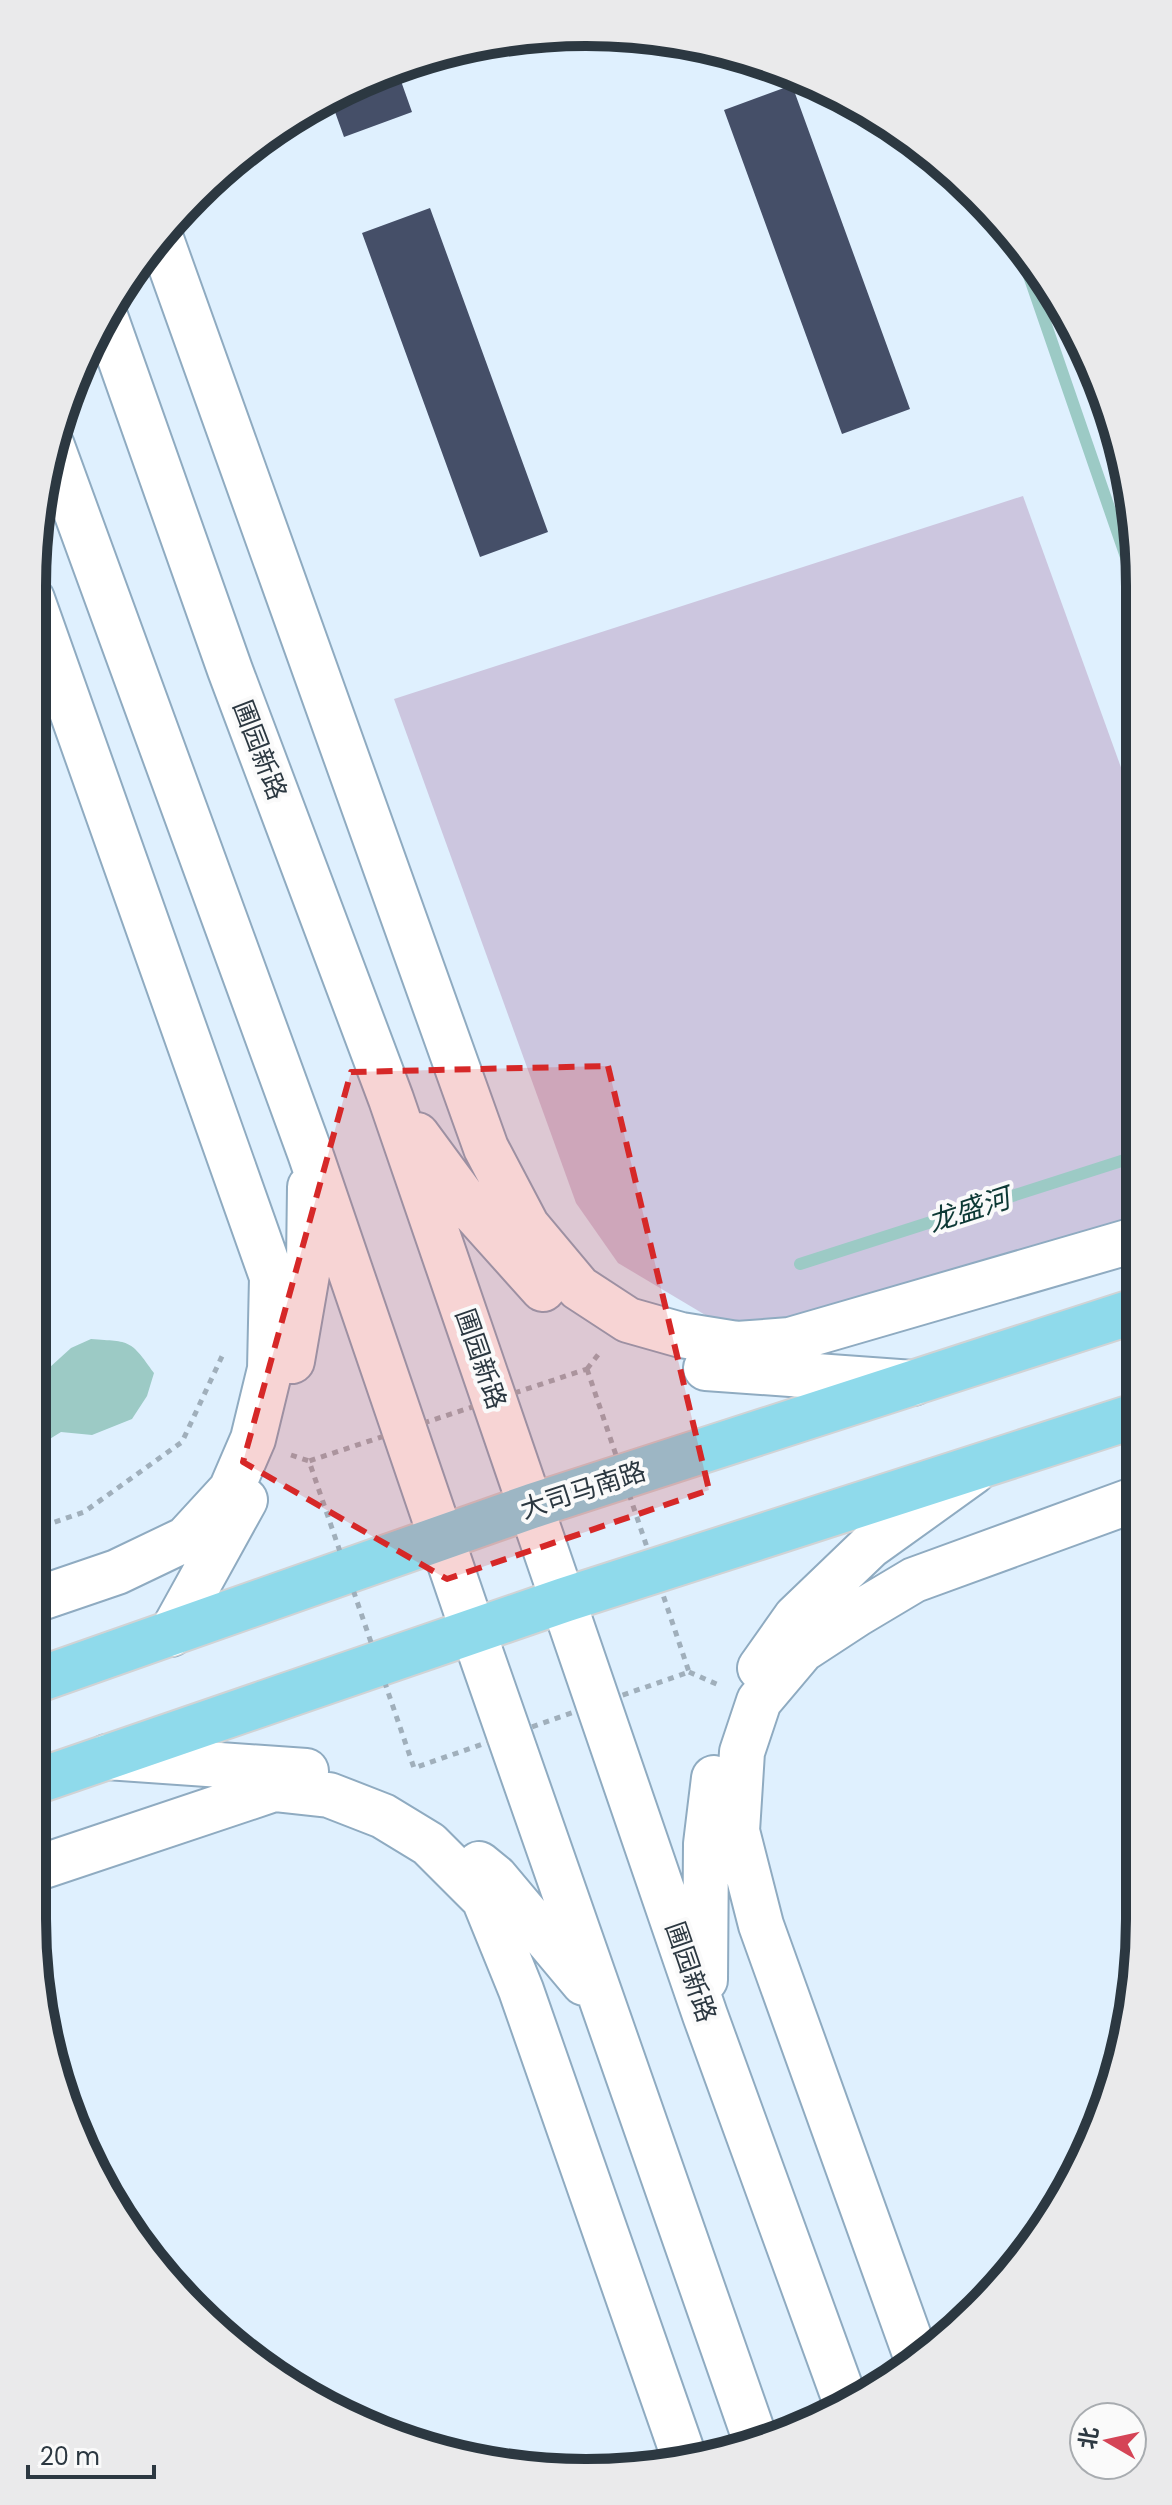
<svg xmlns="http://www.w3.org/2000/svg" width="1172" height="2505" font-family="Poppins,'Noto Sans SC',sans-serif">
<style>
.green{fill:#ccc6df}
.water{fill:#9ccac5}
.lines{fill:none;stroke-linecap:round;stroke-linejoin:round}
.stream{stroke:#9ccac5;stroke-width:12}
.building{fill:#454f68}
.minor-casing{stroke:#8fabc1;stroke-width:48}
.major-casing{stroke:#d1d3d5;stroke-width:48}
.path{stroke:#a0afbb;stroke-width:5;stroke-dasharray:6 6;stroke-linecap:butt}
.minor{stroke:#fff;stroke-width:44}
.major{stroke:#8fdaeb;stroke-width:44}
.marked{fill:#d62828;fill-opacity:0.2;stroke:#d62828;stroke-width:6;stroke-dasharray:16 10;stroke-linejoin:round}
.labels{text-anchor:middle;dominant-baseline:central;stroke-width:8;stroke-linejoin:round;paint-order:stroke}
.street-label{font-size:26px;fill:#2c3841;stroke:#fafafa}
.water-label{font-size:28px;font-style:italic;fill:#0d3935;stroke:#fafafa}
.rim{fill:none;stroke:#2c3841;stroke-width:10}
</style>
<rect width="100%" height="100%" fill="#dff0fe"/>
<path class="green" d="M1023,496L1136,809L1138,1217L775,1333L707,1316L618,1263L576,1203L394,699Z"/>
<path class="water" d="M91,1339C131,1342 130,1339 154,1373L147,1396L132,1419L92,1435L61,1432L32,1450V1373L49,1368L71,1348Z"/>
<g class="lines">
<path class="stream" d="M1017,241L1135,583
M800,1264L1137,1156"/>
</g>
<path class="building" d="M396,67L412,112L344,137L330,98L374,74Z
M792,85L910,409L842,434L724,110Z
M430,208L548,532L480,557L362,233Z"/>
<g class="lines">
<defs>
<path id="minor" d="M160,236L486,1148L527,1226L579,1288L628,1320L681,1335L737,1344L790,1340L1138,1239
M105,316L230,670L391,1099L705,2015L847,2406
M52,446L310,1153L473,1631L755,2439
M417,1135L473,1211L543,1289
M292,1361L309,1263L310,1187
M706,1368L913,1383
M32,1601L117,1572L186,1539L231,1490L253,1439L270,1369L272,1277L32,599
M171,1634L245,1500
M760,1668L796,1617L870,1546L973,1472
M107,1757L306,1771
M479,1864L495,1877L584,1983
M32,1870L274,1789L329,1795L383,1816L429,1844L484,1899L521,1990L685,2460
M705,1980L706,1844L714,1778
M918,2362L761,1925L737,1831L742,1752L759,1701L802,1650L857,1614L914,1580L1139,1498"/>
<path id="major" d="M32,1682L532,1506L1138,1310
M32,1783L564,1600L1138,1415"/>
</defs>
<use href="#minor" class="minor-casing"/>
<use href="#major" class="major-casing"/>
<path class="path" d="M587,1369L689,1672L414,1768L309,1461Z
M587,1369L601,1351
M291,1455L309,1461
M32,1530L84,1512L182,1442L224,1352
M689,1672L721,1686"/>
<use href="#minor" class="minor"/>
<use href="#major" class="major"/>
</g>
<path class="marked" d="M608,1066L709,1490L447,1579L243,1462L351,1072Z"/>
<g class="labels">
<g class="street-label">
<text transform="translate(260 750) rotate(69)">圃园新路</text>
<text transform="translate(481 1359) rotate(71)">圃园新路</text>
<text transform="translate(583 1490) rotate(-18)">大司马南路</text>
<text transform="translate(691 1972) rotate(71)">圃园新路</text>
</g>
<g class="water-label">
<text transform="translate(969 1210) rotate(-18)">龙盛河</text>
</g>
</g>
<path d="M0 0H1172V2505H0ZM586 46H586A540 540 0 0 1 1126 586V1919A540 540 0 0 1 586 2459H586A540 540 0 0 1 46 1919V586A540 540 0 0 1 586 46Z" fill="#eaeaeb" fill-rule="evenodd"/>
<path class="rim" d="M586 46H586A540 540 0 0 1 1126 586V1919A540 540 0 0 1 586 2459H586A540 540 0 0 1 46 1919V586A540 540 0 0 1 586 46Z"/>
<g transform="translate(1108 2441) rotate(279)"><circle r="38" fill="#fafafa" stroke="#a8acb0" stroke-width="2"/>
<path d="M0-6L14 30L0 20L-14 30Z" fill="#d54456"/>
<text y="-12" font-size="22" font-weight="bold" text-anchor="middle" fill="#2c3841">北</text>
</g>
<path d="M28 2465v12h126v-12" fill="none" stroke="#2c3841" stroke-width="4"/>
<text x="40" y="2465" font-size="24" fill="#2c3841" stroke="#fafafa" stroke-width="6" paint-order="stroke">20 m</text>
</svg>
